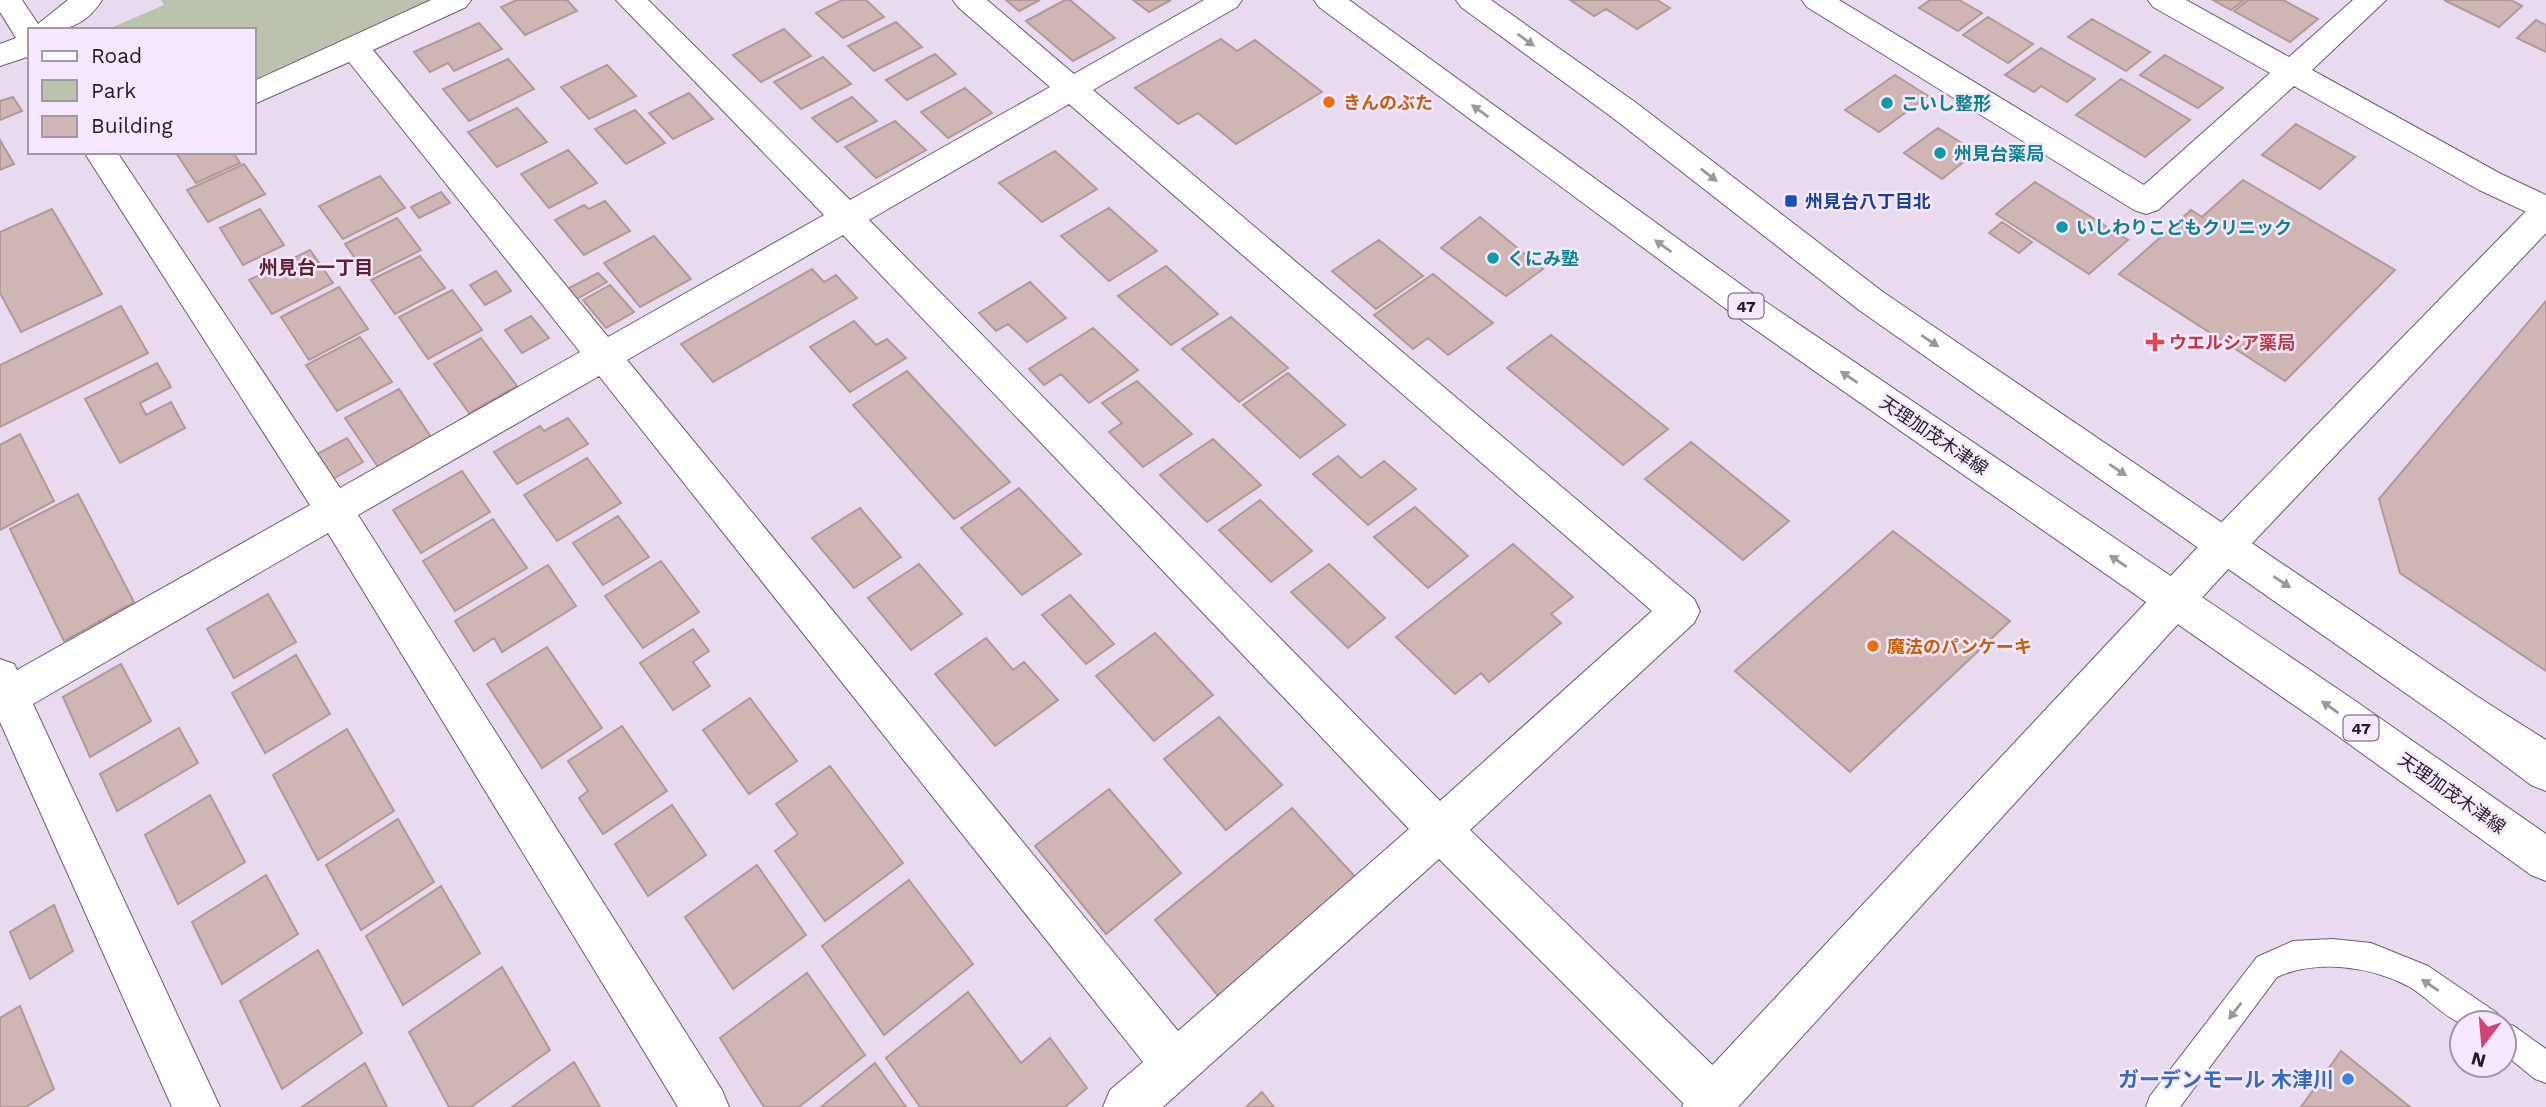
<svg xmlns="http://www.w3.org/2000/svg" width="2546" height="1107" font-family="'Work Sans','Noto Sans JP',sans-serif">
<style>
.green{fill:#bbc2ad}
.building{fill:#cfb5b3;stroke:#b29897;stroke-width:2}
.lines{fill:none;stroke-linecap:round;stroke-linejoin:round}
.lane-casing{stroke:#685d6e;stroke-width:2}
.street-casing{stroke:#685d6e;stroke-width:2}
.secondary-casing{stroke:#685d6e;stroke-width:2}
.primary-casing{stroke:#685d6e;stroke-width:2}
.highway-casing{stroke:#685d6e;stroke-width:2}
.lane{fill:#fff;fill-rule:evenodd}
.street{fill:#fff;fill-rule:evenodd}
.secondary{fill:#fff;fill-rule:evenodd}
.primary{fill:#fff;fill-rule:evenodd}
.highway{fill:#fff;fill-rule:evenodd}
.oneway{fill:#9c999d}
.food-dot{fill:#e8710a;stroke:#f6e8fc;stroke-width:2.5}
.culture-dot{fill:#0f9aa8;stroke:#f6e8fc;stroke-width:2.5}
.transit-dot{fill:#1a4fb4;stroke:#f6e8fc;stroke-width:2.5}
.health-dot{fill:#e0444e;stroke:#f6e8fc;stroke-width:2.5}
.shop-dot{fill:#3f7fe0;stroke:#f6e8fc;stroke-width:2.5}
.labels{text-anchor:middle;dominant-baseline:central;stroke-width:5;stroke-linejoin:round;paint-order:stroke}
.shield{fill:#f6e8fc;stroke:#625a66;stroke-width:2}
.shield-label{font-size:16px;font-weight:bold;fill:#221d25}
.food-label{font-size:18px;font-weight:bold;fill:#c56008;stroke:#f6e8fc;text-anchor:start}
.culture-label{font-size:18px;font-weight:bold;fill:#0d838f;stroke:#f6e8fc;text-anchor:start}
.transit-label{font-size:18px;font-weight:bold;fill:#164399;stroke:#f6e8fc;text-anchor:start}
.health-label{font-size:18px;font-weight:bold;fill:#be3a42;stroke:#f6e8fc;text-anchor:start}
.street-label{font-size:18px;fill:#221d25;stroke:#f6e8fc}
.neighbourhood-label{font-size:19px;font-weight:bold;fill:#621e33;stroke:#f6e8fc}
.near-shop-label{font-size:21px;font-weight:bold;fill:#366cbe;stroke:#f6e8fc;text-anchor:end}
</style>
<rect width="100%" height="100%" fill="#e9dbef"/>
<path class="green" d="M161,0H431L254,81V30H106L164,5Z"/>
<path class="building" d="M517,0H567L577,11L525,35L501,7Z
M842,0H866L884,17L843,38L816,13Z
M1006,0H1040L1019,11Z
M1065,0H1070L1115,38L1073,61L1026,21Z
M1133,0H1171L1149,12Z
M1133,0H1171L1149,12Z
M1133,0H1171L1149,12Z
M1570,0H1657L1670,8L1637,29L1606,9L1594,16Z
M1930,0H1959L1982,13L1958,31L1919,8Z
M2213,0H2244L2231,10Z
M2248,0H2283L2318,19L2290,42L2234,11Z
M2444,0H2511L2522,6L2499,27Z
M1988,17L2033,44L2008,63L1963,35Z
M2092,19L2150,52L2126,71L2068,37Z
M2536,20L2546,25V52L2517,38Z
M896,22L922,47L874,71L848,46Z
M479,23L502,49L454,71L448,63L430,72L414,52Z
M784,29L811,56L761,82L733,55Z
M1221,39L1237,51L1255,40L1322,92L1236,144L1198,113L1178,124L1135,88Z
M2041,48L2070,65L2095,79L2067,102L2041,86L2034,92L2005,75Z
M935,54L956,74L907,100L886,80Z
M2165,55L2223,88L2198,108L2140,75Z
M823,57L851,84L801,109L774,82Z
M508,59L534,89L469,121L443,89Z
M607,65L636,96L589,119L561,87Z
M1895,75L1928,96L1879,132L1845,110Z
M1895,75L1928,96L1879,132L1845,110Z
M2121,79L2190,120L2145,157L2076,115Z
M965,88L992,113L948,138L921,112Z
M689,93L713,119L673,139L649,113Z
M13,97L22,111L0,120V101Z
M852,97L877,121L837,142L812,118Z
M517,108L547,142L497,167L468,132Z
M635,110L665,143L626,164L595,129Z
M895,121L926,150L876,178L845,147Z
M2296,124L2355,157L2320,189L2262,155Z
M1938,128L1976,152L1942,179L1904,153Z
M0,140L14,164L0,170Z
M568,150L597,183L549,208L521,174Z
M1055,151L1097,189L1042,222L999,183Z
M233,152L240,163L196,183L176,153Z
M244,164L265,194L208,222L187,190Z
M380,176L405,208L343,239L319,206Z
M2243,180L2395,270L2285,381L2119,274L2191,210L2202,217Z
M2035,182L2128,240L2089,274L1996,214Z
M441,192L450,203L419,218L411,207Z
M605,201L630,231L584,255L555,220L584,205L589,209Z
M1109,208L1157,251L1109,281L1061,236Z
M52,209L102,294L21,332L0,293V232Z
M260,209L284,245L243,265L220,228Z
M1480,217L1543,269L1506,296L1441,248Z
M397,218L421,250L368,277L345,244Z
M2002,222L2032,242L2019,253L1989,233Z
M654,236L691,279L640,307L604,263Z
M1379,240L1423,276L1376,309L1332,271Z
M310,250L333,283L272,314L249,280Z
M420,256L445,288L395,314L371,280Z
M1166,266L1218,314L1171,345L1118,296Z
M812,269L824,282L836,275L857,298L713,382L681,344Z
M496,271L511,291L485,305L470,285Z
M598,273L607,282L575,300L567,289Z
M1433,274L1493,323L1448,355L1428,338L1413,349L1374,315Z
M1030,282L1066,318L1027,342L1008,324L996,331L979,313Z
M610,285L634,312L606,328L583,300Z
M339,287L368,329L309,360L281,317Z
M452,290L482,330L428,359L399,317Z
M2546,301V671L2400,573L2379,499Z
M121,306L148,353L0,427V365Z
M531,316L549,338L522,353L505,330Z
M1231,317L1288,368L1239,402L1182,349Z
M854,321L876,345L887,339L906,358L850,392L810,347Z
M1093,328L1138,370L1089,403L1061,374L1044,385L1029,369Z
M1551,335L1668,429L1623,465L1507,368Z
M360,337L392,382L337,411L306,365Z
M481,338L517,386L469,413L434,364Z
M157,363L171,387L140,403L146,415L171,402L185,428L120,463L85,399Z
M907,371L1010,482L954,519L853,405Z
M1288,373L1345,425L1300,458L1243,405Z
M1137,381L1192,434L1143,467L1109,432L1122,423L1102,403Z
M399,389L431,437L378,467L345,418Z
M568,418L588,444L517,484L494,452L540,426L544,431Z
M20,434L54,501L0,530V445Z
M347,438L363,462L333,479L317,454Z
M1213,439L1261,485L1207,522L1160,475Z
M1691,442L1789,521L1743,560L1645,479Z
M1338,456L1361,478L1384,461L1416,489L1368,525L1313,474Z
M587,458L621,503L557,541L524,495Z
M462,471L490,512L421,553L393,510Z
M1019,488L1081,554L1022,595L961,528Z
M78,494L134,602L64,641L10,529Z
M1260,500L1312,551L1271,582L1219,530Z
M1415,507L1468,556L1428,588L1374,537Z
M860,508L901,557L854,588L812,538Z
M618,516L649,557L603,585L573,543Z
M493,519L527,568L455,611L423,561Z
M1893,531L2010,621L1850,772L1735,671Z
M1893,531L2010,621L1850,772L1735,671Z
M1513,544L1573,597L1551,614L1561,623L1489,682L1481,673L1455,694L1396,637Z
M661,561L699,612L643,648L605,596Z
M919,564L962,614L911,650L868,598Z
M1329,564L1385,618L1348,648L1291,592Z
M548,565L576,606L502,652L494,638L474,651L455,621Z
M268,594L296,642L234,678L207,629Z
M1070,595L1114,644L1086,664L1042,615Z
M693,629L709,651L693,662L710,686L673,710L640,663Z
M1155,633L1213,695L1154,741L1096,676Z
M986,638L1013,670L1024,662L1058,700L995,746L935,674Z
M547,647L602,728L542,768L487,684Z
M296,655L330,714L265,753L232,693Z
M121,664L151,721L90,757L63,697Z
M750,698L797,761L749,794L703,730Z
M1219,717L1282,785L1226,830L1164,759Z
M622,726L667,791L603,834L579,798L588,791L568,761Z
M179,728L198,763L117,811L100,774Z
M347,729L394,811L318,860L273,775Z
M830,766L903,863L825,921L775,851L798,834L776,804Z
M1109,789L1181,873L1106,934L1035,846Z
M210,795L245,862L178,904L145,835Z
M672,805L706,855L648,896L615,844Z
M1292,808L1358,880L1220,998L1155,920Z
M398,819L434,882L361,930L326,865Z
M757,865L806,935L733,989L685,917Z
M266,875L298,934L222,984L192,922Z
M909,880L973,964L884,1035L822,946Z
M441,886L480,953L403,1005L366,936Z
M54,905L73,951L30,979L10,932Z
M318,950L362,1033L282,1089L240,1001Z
M502,967L550,1050L471,1107H449L409,1032Z
M807,973L865,1055L799,1107H764L720,1038Z
M968,992L1021,1063L1050,1038L1087,1088L1065,1107H920L886,1058Z
M20,1006L54,1089L26,1107H0V1018Z
M2341,1051L2410,1107H2301Z
M574,1062L600,1107H512Z
M365,1063L387,1107H302Z
M875,1063L906,1107H821Z
M1262,1092L1274,1107H1246Z"/>
<g class="lines">
<defs>
<path id="lane" d="M2332,939L2371,943L2428,966L2497,1013L2501,1022L2514,1026L2546,1049V1083L2535,1079L2504,1054V1023C2492,1023 2472,1026 2461,1023C2442,1016 2426,996 2408,986C2370,966 2316,959 2277,977L2180,1107H2146L2150,1096L2257,957L2293,941Z"/>
<path id="street" d="M0,0H22L38,24L68,0H102C82,31 62,30 30,30V56L0,66V44L16,38L0,12Z
M431,0H471L466,7L373,50L608,337L824,215L616,0H648L850,200L1050,87L958,7L953,0H987L1074,74L1204,0H1242L1237,7L1093,90L1694,599L1700,611L1694,623L1470,830L1730,1082L1737,1099L1733,1107H1687L1439,859L1163,1107H1103L1110,1090L1143,1062L599,376L358,515L722,1090L729,1107H678L328,533L33,704L220,1107H172L0,722V659L14,664L17,670L310,505L84,152H117L340,488L580,352L349,62L254,104V81ZM1069,104L1652,611L1440,801L869,220ZM843,235L1409,829L1178,1031L627,360Z
M1802,0H1839L2144,185L2270,73L2153,7L2148,0H2186L2289,57L2353,0H2386L2312,70L2501,174L2546,195V221L2479,190L2294,86L2158,210L2146,214L2134,210L1807,7Z"/>
<path id="secondary" d="M2546,200V233L2240,556L1738,1107H1682L1689,1090L2212,532L2534,203Z"/>
<path id="primary" d="M1314,0H1349L1754,294L2354,700L2546,834V881L2531,875L2324,726L1730,312L1319,7Z
M1456,0H1491L1635,102L1883,292L2481,699L2546,740V783L2531,777L2451,725L1859,310L1613,118L1461,7Z"/>
<path id="highway" d="M2466,693L2481,699L2546,746V791L2531,785L2451,725L2445,712L2451,699Z"/>
</defs>
<use href="#lane" class="lane-casing"/>
<use href="#street" class="street-casing"/>
<use href="#secondary" class="secondary-casing"/>
<use href="#primary" class="primary-casing"/>
<use href="#highway" class="highway-casing"/>
<use href="#lane" class="lane"/>
<use href="#street" class="street"/>
<use href="#secondary" class="secondary"/>
<use href="#primary" class="primary"/>
<use href="#highway" class="highway"/>
</g>
<defs><path id="oneway-solid" d="M-6-.8H1V-3.2L6.5 0L1 3.2V.8H-6Z" transform="scale(1.75)"/></defs>
<g class="oneway">
<use href="#oneway-solid" transform="translate(1526 40) rotate(36)"/>
<use href="#oneway-solid" transform="translate(1480 111) rotate(-144)"/>
<use href="#oneway-solid" transform="translate(1709 175) rotate(38)"/>
<use href="#oneway-solid" transform="translate(1663 246) rotate(-144)"/>
<use href="#oneway-solid" transform="translate(1930 341) rotate(34)"/>
<use href="#oneway-solid" transform="translate(1849 377) rotate(-146)"/>
<use href="#oneway-solid" transform="translate(2118 470) rotate(34)"/>
<use href="#oneway-solid" transform="translate(2118 561) rotate(-146)"/>
<use href="#oneway-solid" transform="translate(2282 582) rotate(34)"/>
<use href="#oneway-solid" transform="translate(2330 707) rotate(-145)"/>
<use href="#oneway-solid" transform="translate(2430 985) rotate(-146)"/>
<use href="#oneway-solid" transform="translate(2235 1011) rotate(127)"/>
</g>
<g class="food-dot">
<circle cx="1329" cy="102" r="7"/>
<circle cx="1873" cy="646" r="7"/>
</g>
<g class="culture-dot">
<circle cx="1887" cy="103" r="7"/>
<circle cx="1940" cy="153" r="7"/>
<circle cx="2062" cy="227" r="7"/>
<circle cx="1493" cy="258" r="7"/>
</g>
<rect class="transit-dot" x="1784" y="194" width="14" height="14" rx="3.5"/>
<path class="health-dot" d="M2151.5 331.5h7v7h7v7h-7v7h-7v-7h-7v-7h7z"/>
<circle class="shop-dot" cx="2348" cy="1079" r="7"/>
<g class="labels">
<g class="shield">
<rect x="1728.5" y="293.5" width="35" height="25" rx="5"/>
<rect x="2343.5" y="715.5" width="35" height="25" rx="5"/>
</g>
<g class="shield-label">
<text x="1746" y="306">47</text>
<text x="2361" y="728">47</text>
</g>
<g class="food-label">
<text x="1343" y="102">きんのぶた</text>
<text x="1887" y="646">魔法のパンケーキ</text>
</g>
<g class="culture-label">
<text x="1901" y="103">こいし整形</text>
<text x="1954" y="153">州見台薬局</text>
<text x="2076" y="227">いしわりこどもクリニック</text>
<text x="1507" y="258">くにみ塾</text>
</g>
<g class="transit-label">
<text x="1805" y="201">州見台八丁目北</text>
</g>
<g class="health-label">
<text x="2169" y="342">ウエルシア薬局</text>
</g>
<g class="street-label">
<text transform="translate(1934 435) rotate(34)">天理加茂木津線</text>
<text transform="translate(2452 793) rotate(35)">天理加茂木津線</text>
</g>
<g class="neighbourhood-label">
<text x="316" y="267">州見台一丁目</text>
</g>
<g class="near-shop-label">
<text x="2334" y="1079">ガーデンモール 木津川</text>
</g>
</g>
<rect x="28" y="28" width="228" height="126" fill="#f6e8fc" stroke="#a197a6" stroke-width="2"/>
<rect x="42" y="51" width="35" height="10" fill="#ffffff" stroke="#a197a6" stroke-width="2"/>
<text x="91" y="63" font-size="21" fill="#221d25">Road</text>
<rect x="42" y="80" width="35" height="21" fill="#bbc2ad" stroke="#a197a6" stroke-width="2"/>
<text x="91" y="98" font-size="21" fill="#221d25">Park</text>
<rect x="42" y="116" width="35" height="21" fill="#cfb5b3" stroke="#a197a6" stroke-width="2"/>
<text x="91" y="133" font-size="21" fill="#221d25">Building</text>
<g transform="translate(2483 1044) rotate(196)"><circle r="33" fill="#f6e8fc" stroke="#a197a6" stroke-width="2"/>
<path d="M0-5L12 26L0 18L-12 26Z" fill="#d14371"/>
<text y="-10" font-size="19" font-weight="bold" text-anchor="middle" fill="#221d25">N</text>
</g>
</svg>
